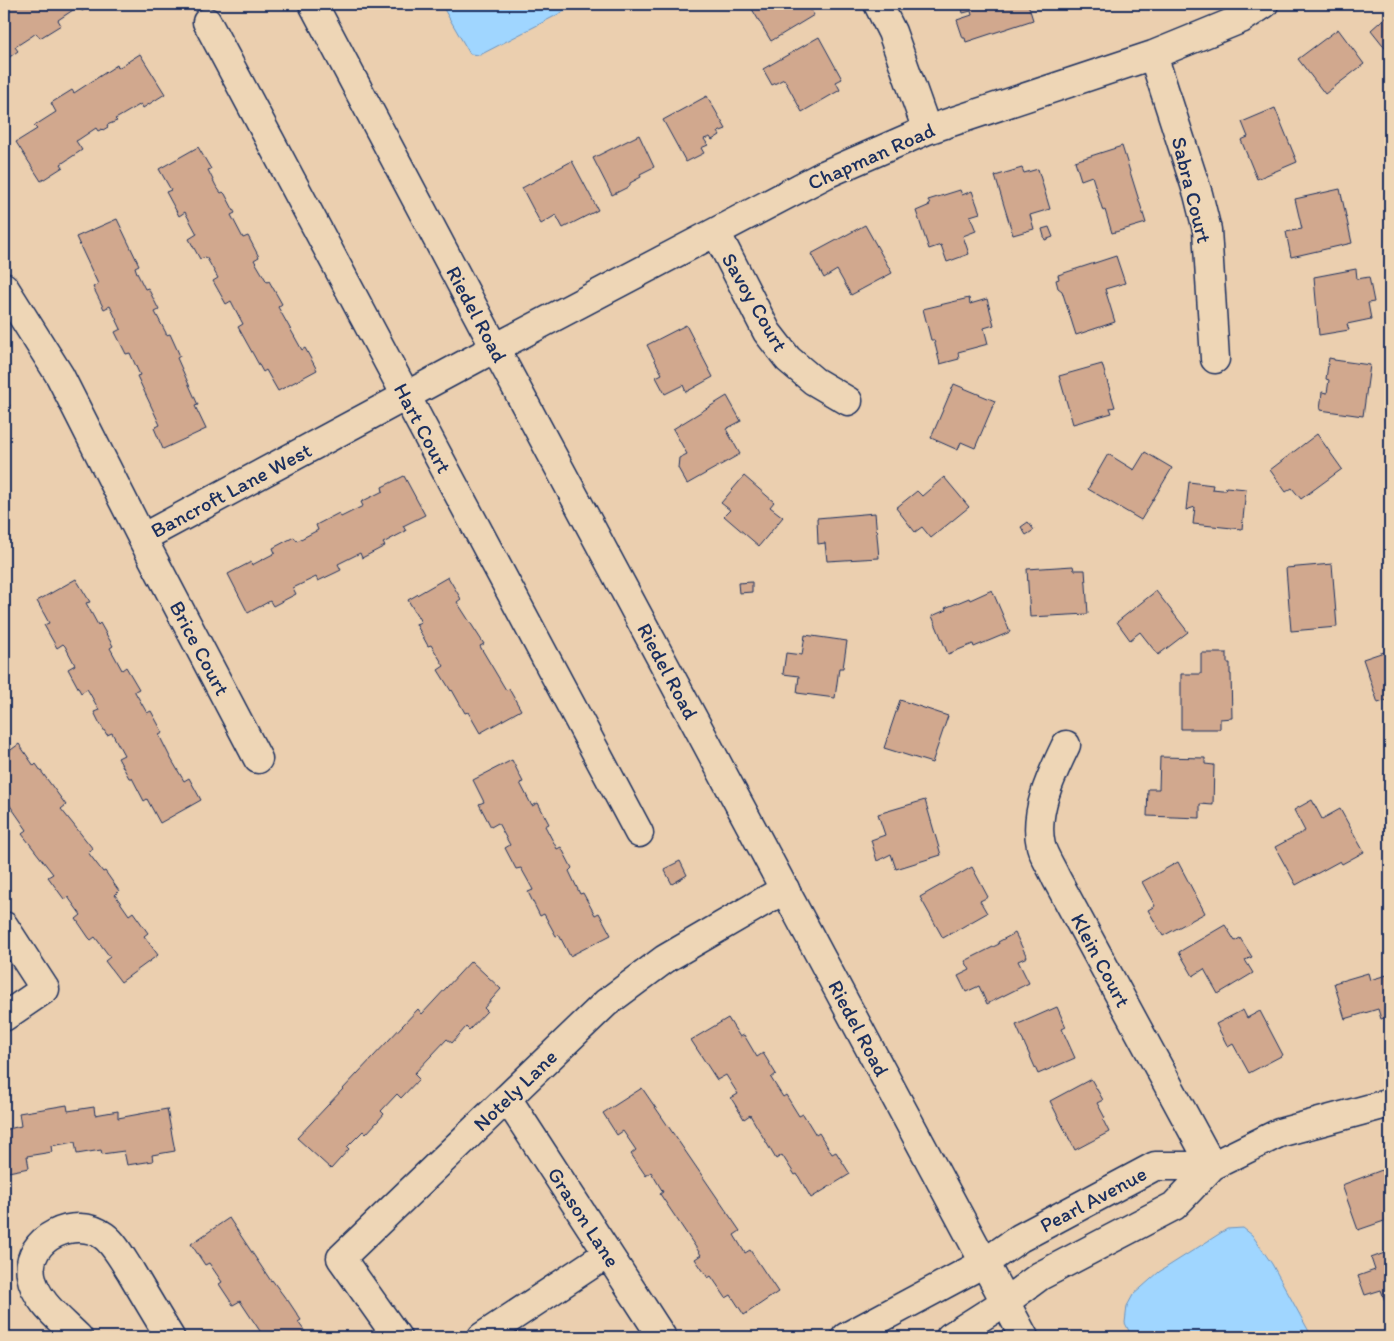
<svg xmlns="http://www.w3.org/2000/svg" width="1394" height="1341" font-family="Itim,sans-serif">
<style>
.water{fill:#a0d6ff;stroke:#6b93bf}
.building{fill:#d1a88e;stroke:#1b2f5e}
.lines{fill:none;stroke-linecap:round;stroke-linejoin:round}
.street-casing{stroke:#1b2f5e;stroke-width:31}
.secondary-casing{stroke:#1b2f5e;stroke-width:31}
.street{stroke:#eed6b6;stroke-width:28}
.secondary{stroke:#eed6b6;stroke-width:28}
.labels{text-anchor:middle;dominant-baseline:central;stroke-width:4;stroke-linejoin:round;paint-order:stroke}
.street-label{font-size:21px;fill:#1b2f5e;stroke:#eed6b6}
</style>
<rect width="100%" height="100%" fill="#ebcfaf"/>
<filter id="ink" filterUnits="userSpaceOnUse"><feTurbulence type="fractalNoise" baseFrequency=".02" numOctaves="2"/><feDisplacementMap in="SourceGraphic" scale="10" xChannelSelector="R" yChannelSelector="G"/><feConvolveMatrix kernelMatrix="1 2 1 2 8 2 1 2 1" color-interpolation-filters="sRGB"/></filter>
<g filter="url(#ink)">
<path class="water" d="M441,4H578L480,55L470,54Z
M1243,1228L1252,1235L1272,1264L1312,1337H1132L1125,1323L1127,1306L1133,1295L1159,1272L1227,1229Z"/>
<path class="building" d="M4,4H93L82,11L79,6L58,20L61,25L40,38L36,33L32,36L15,47L18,51L4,61Z
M749,4H807L814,15L771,41Z
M961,4H1028L1033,20L966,42L965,38H963L957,20L972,15L971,11L963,13Z
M1384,4H1390V12Z
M1389,14H1390V54L1371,30Z
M1338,29L1364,64L1325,94L1298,59Z
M819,37L842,79L836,82L840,90L802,112L784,79L772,85L763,69Z
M140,54L165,94L143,108L141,104L119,117L115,119L117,121L107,125L108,127L103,130L102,129L98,131L96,128L78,140L76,141L82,150L61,164L63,167L41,181L16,142L37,129L34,126L56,112L51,103L72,90L74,93L117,65L118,68Z
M707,96L726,129L718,132L720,135L712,140L710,137L704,139L708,145L701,148L704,153L686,162L663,120Z
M1275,108L1297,162L1257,179L1241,140L1248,137L1242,122Z
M639,135L654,167L640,174L641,177L630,183V186L612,195L593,158Z
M1122,146L1146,223L1112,233L1105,210L1103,211L1092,176L1081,180L1075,161Z
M198,147L211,169L208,170L216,186L221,193L223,192L225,194L235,213L231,215L243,238L248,236L259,257L254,260L267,282L269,281L282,304L278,307L302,350L305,348L317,370L278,391L266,370L263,372L238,327L243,324L233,305L231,301L226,304L213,281L218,278L209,262L206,257L200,259L189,239L197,234L185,212L179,216L166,192L171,190L159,169Z
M572,161L598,210L563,228L556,215L541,224L522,188Z
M1022,168L1024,173L1038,169L1050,209L1030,215L1034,229L1013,235L995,176Z
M1340,189L1352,243L1291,257L1286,232L1302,229L1295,199Z
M960,190L962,195L972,191L980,213L970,216L976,231L963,236L969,254L947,262L941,245L929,249L916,211L930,205L928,200Z
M117,219L139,265L135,267L137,273L145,289L148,288L159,310L155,312L166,333V335L170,334L180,356L177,358L198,405L195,406L206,429L163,449L154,428L160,425L137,376L140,375L139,373L130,353L126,354L115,332L121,329L110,306L104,309L93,287L98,284L76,237Z
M865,225L892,273L851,295L837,270L824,278L811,254Z
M1049,227L1053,237L1045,240L1042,229Z
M1116,256L1125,283L1105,289L1115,322L1076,335L1062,291L1058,288L1056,280L1059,279L1058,275Z
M1356,269L1357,279L1369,277L1374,302L1368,303L1371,319L1347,324L1349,330L1319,335L1314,277Z
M969,298L970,304L987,299L994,325L984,328L988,344L958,352L959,359L940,364L934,340H931L923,309Z
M686,325L713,377L686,392L683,385L665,394L656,377L662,374L647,345Z
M1329,358L1334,359V360L1370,365L1363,416L1320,410L1322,392L1327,393L1329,380L1326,379Z
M1102,364L1115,407L1110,408L1112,413L1073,424L1059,376Z
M954,384L995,401L975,448L961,442L958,450L931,438Z
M727,396L741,421L726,429L740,454L687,484L678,468L679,458L687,454L673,429Z
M4,397L10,406L4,410Z
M1317,434L1342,469L1301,499L1292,488L1286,492L1270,470Z
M1145,452L1172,468L1141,520L1088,489L1108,454L1134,470Z
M404,476L425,515L403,526L406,531L383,543L385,546L383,547L362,558L360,553L338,564L341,570L337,572L318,581L316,577L293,588L296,594L273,606L270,601L248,613L228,574L251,562L252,565L275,553L273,548L294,537L297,541L318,530L316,525L339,513L341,517L363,506L361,502L383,491L382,487Z
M744,476L774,502L770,507L783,517L759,546L724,516L730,510L721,503Z
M944,477L969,507L931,538L922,527L915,532L896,508L917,491L922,496Z
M1189,482L1213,485L1212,489L1222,490H1225L1226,487L1246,489L1242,529L1193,524L1195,507L1186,510Z
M875,513L879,558L827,561L825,543L818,544L817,518Z
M1028,522L1034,530L1026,535L1021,527Z
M1332,564L1337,627L1291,631L1286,568Z
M1073,566L1074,570H1085L1088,614L1030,617L1027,569Z
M448,577L461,599L457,602L484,644L480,646L481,648L506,690L509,689L521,710L480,733L468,712L465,713L452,690L451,691L438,670L444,666L431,645L428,646L416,624L421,622L408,600Z
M76,579L90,602L86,603L98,625L100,623L113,646L110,648L122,670L126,667L139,689L135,691V692L147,713L151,711L163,733L159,735L170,757L184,781L189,778L201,800L160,823L147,799L144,801L132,778H129L118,758L124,755L112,733L107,735L99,722L94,712L99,710L89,692L87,689L81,693L68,669L75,665L65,646L63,644L57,648L44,625L49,623L37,601Z
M752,582V592L739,593L738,583Z
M992,590L1010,632L974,647L973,644L948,654L932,616L946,610L945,608L969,598L970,600Z
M1156,591L1188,632L1158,655L1140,632L1130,640L1117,622Z
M805,635L847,641L843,668H839L835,698L797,693L799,676L783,674L786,653L802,655Z
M1390,650V699L1378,703L1363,659Z
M1201,653H1227V663H1230V674H1231L1232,718L1220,719V729H1181V674H1201Z
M900,700L948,716L932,763L884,748Z
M19,744L34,766L36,764L41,771L66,805L61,809L93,849L88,852L90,855L103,872L105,871L119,891L115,895L129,915L133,912L148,933L144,936L158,955L121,982L105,961L110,957L95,937L91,940L89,938L76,919L81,915L68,897L64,899L48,877L53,874L22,834L27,830L4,797V755Z
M1160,757L1205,758V764L1214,765L1213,805L1200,804V818L1147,816L1148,789H1159Z
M512,760L523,782L520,783L532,806L538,803L549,824L545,826L555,845L557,849L561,847L572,868L569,871L580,894L583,893L595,915L599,913L611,935L570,956L559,935L556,936L544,914L540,916L528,892L533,890L531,886L521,868L516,869L505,848L510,845L498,823L491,827L479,804L484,802L473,780Z
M925,800L941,855L896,869L891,854L877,861L871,840L885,835L878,814Z
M1312,800L1322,819L1340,809L1364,852L1342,864L1340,861L1296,885L1275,847L1305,831L1294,810Z
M680,861L687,875L672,884L664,869Z
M1178,862L1205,913L1163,936L1148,910L1155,906L1142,882Z
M972,867L988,897L980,901L987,913L943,938L920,897Z
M1225,925L1235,941L1240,938L1252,957L1245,960L1253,973L1218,994L1204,969L1193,976L1179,952Z
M1015,933L1027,957L1018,961L1029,983L987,1004L979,986L966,992L958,976L970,970L965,961L999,944L998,942Z
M471,961L501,989L484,1008L487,1011L469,1030L466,1027L452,1043L447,1039L414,1074L419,1079L401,1098L397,1094L381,1111L384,1114L378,1121L366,1134L363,1131L347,1147L349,1149L331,1169L297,1138L418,1009L422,1014Z
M1368,973L1370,980L1390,974V1016L1381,1019L1378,1009L1345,1019L1334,983Z
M1057,1007L1066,1027L1062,1029L1075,1058L1038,1074L1016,1025Z
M1243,1010L1247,1018L1260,1011L1283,1055L1249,1073L1233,1044L1228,1047L1216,1024Z
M728,1018L740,1037L744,1035L757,1057L763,1053L776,1074L771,1078L783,1097L786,1095L799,1116L803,1114L816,1135L819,1133L832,1154L836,1152L850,1174L811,1198L797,1174L795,1175L782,1155L776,1159L750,1115L744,1119L731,1098L738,1094L726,1075L717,1080L691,1040Z
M1091,1079L1103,1100L1097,1103L1105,1118L1103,1120L1109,1132L1075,1150L1050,1101Z
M642,1088L740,1231L734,1235L745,1253L750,1250L778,1292L744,1315L731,1295L726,1298L711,1276L708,1278L695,1259L701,1255L660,1194L663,1192L651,1172L646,1176L631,1154L636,1150L623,1131L617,1135L603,1113Z
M67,1105L68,1111L94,1107L95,1115L118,1111V1118L167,1109L175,1151L152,1155L153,1161L127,1165L124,1151L102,1154L101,1150L77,1154L75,1142L51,1146L52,1152L27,1156L29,1168L8,1172L7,1167L4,1168V1130L21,1126L19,1113Z
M1390,1167V1219L1358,1230L1342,1185Z
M229,1218L271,1281L272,1280L286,1299H287L301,1320L298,1322L309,1337H264L240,1301L233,1305L219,1284L222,1282L209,1263L205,1265L191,1244Z
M1390,1251V1309L1387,1301H1385L1381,1290L1365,1295L1358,1276L1375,1270L1371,1258Z"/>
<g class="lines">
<defs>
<path id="street" d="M878,4L892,32L927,130
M207,22L639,833
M1153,55L1198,194L1207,230L1215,359
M716,232L767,332L788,359L814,381L848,401
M4,287L60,376L142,538L495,348L826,174L927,130L1153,55L1241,19L1264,4
M142,538L258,759
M1066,745C1052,774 1033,812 1041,846C1044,857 1052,868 1056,878L1212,1166
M4,926L45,989L4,1017
M507,1098L662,1337
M78,1337C61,1320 35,1301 31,1275C25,1238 76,1215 104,1236C115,1244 123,1260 131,1272C144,1294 157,1316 170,1337
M397,1337L341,1258L606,1003L665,959L785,889
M482,1337L607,1254
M846,1337L984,1263L1020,1238L1155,1166H1212
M950,1337L1005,1302L1040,1276L1174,1206L1212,1166L1279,1133L1390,1103"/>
<path id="secondary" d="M313,4L495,348L1024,1337"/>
</defs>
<use href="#street" class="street-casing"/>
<use href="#secondary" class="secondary-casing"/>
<use href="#street" class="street"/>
<use href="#secondary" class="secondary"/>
</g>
</g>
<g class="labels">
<g class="street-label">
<text transform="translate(871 156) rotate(-24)">Chapman Road</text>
<text transform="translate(1192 190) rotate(76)">Sabra Court</text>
<text transform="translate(755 302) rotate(60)">Savoy Court</text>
<text transform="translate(477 314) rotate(62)">Riedel Road</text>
<text transform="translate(423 428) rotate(62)">Hart Court</text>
<text transform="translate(231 490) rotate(-28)">Bancroft Lane West</text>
<text transform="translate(200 648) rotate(62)">Brice Court</text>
<text transform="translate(668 671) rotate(62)">Riedel Road</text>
<text transform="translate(1101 960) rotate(62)">Klein Court</text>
<text transform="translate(859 1028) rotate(62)">Riedel Road</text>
<text transform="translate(515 1090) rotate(-44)">Notely Lane</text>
<text transform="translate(1093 1199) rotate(-28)">Pearl Avenue</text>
<text transform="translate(584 1217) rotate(57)">Grason Lane</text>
</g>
</g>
<rect width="1394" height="1341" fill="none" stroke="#eed6b6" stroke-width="20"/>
<rect x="10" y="10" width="1374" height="1321" fill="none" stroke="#1b2f5e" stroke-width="2" filter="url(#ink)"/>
</svg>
